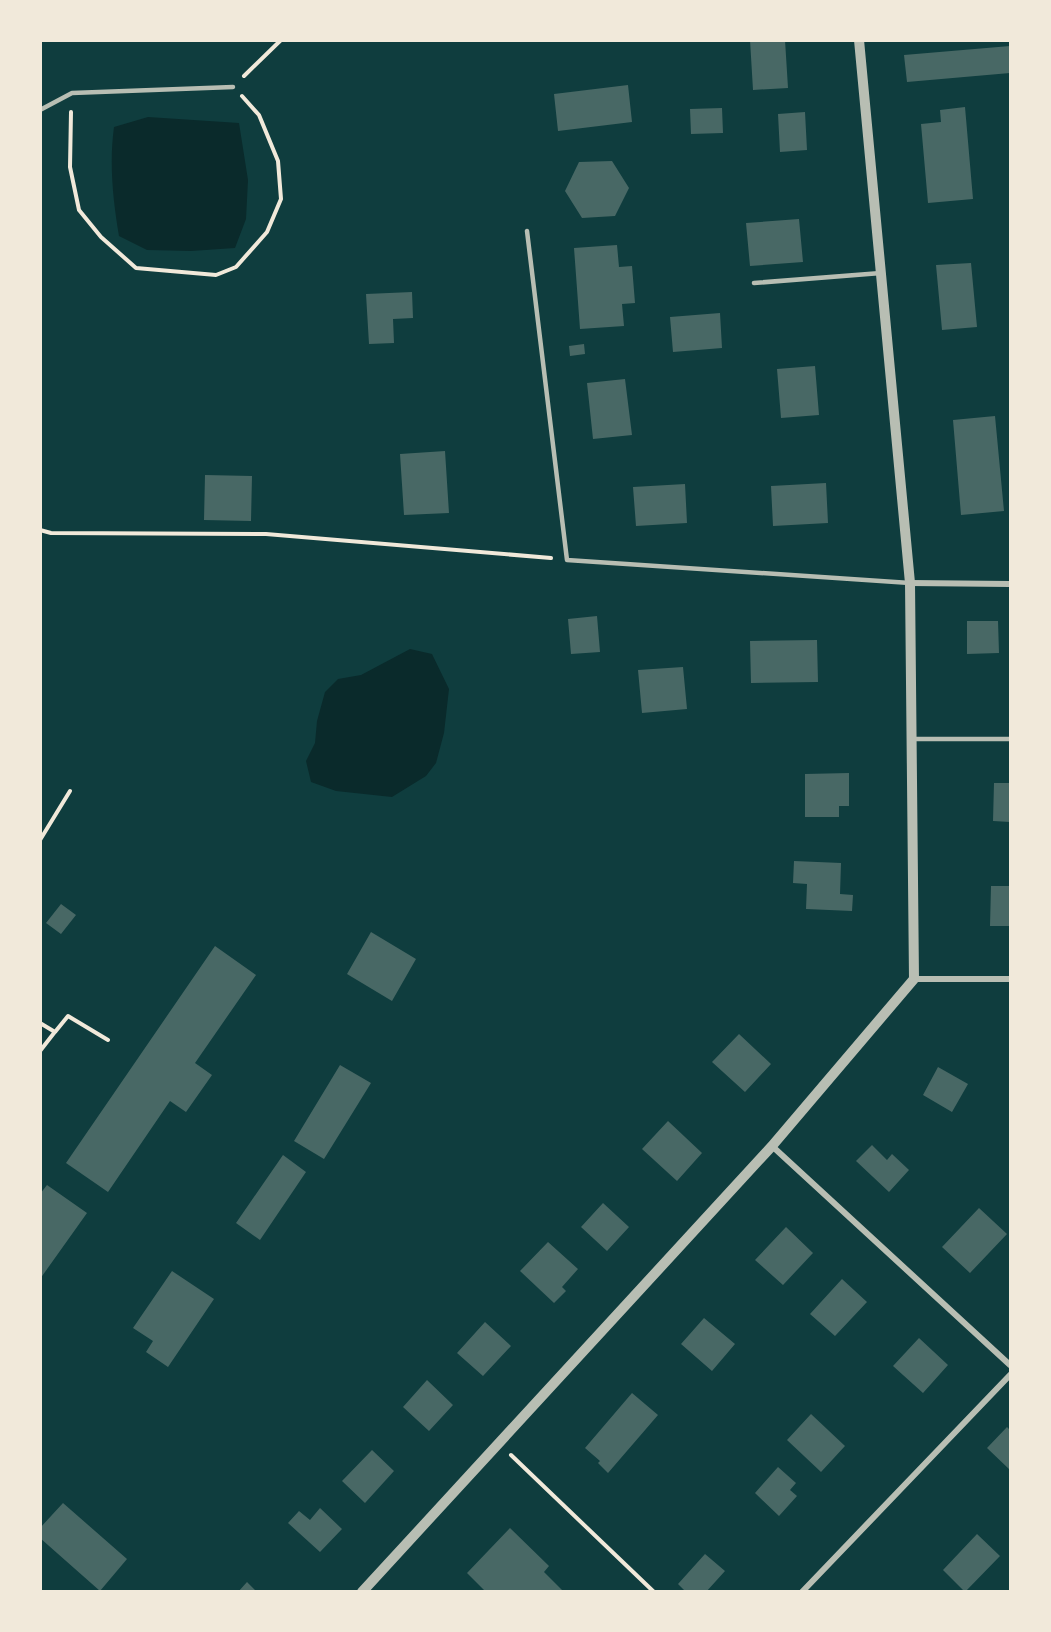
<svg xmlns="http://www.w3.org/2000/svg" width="1051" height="1632" font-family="Raleway,sans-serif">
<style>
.water{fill:#0a2a2b}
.building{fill:#486865}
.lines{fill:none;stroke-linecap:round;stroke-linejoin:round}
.path{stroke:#f1e9da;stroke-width:4}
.service{stroke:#b8beb3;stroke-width:4.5}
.minor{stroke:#b8beb3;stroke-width:6}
.tertiary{stroke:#b8beb3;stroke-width:10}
</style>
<rect width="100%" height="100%" fill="#0f3d3e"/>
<path class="water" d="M148,117L239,123L248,180L246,219L235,248L191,251L147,250L119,236C113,200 109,164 114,127Z
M410,649L432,654L449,689L444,733L436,763L426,776L392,797L336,791L311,782L306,761L315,743L317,721L325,692L338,679L361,675Z"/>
<path class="building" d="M750,40H785L788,88L753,90Z
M1010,46V73L907,82L904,55Z
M628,85L632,122L558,131L554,94Z
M965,107L973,199L928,203L921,124L941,122L940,110Z
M722,108L723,133L691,134L690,109Z
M805,112L807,150L780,152L778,114Z
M612,161L629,188L615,216L582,218L565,191L579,162Z
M799,219L803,262L750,266L746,223Z
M617,245L619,267L632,266L635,303L622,304L624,326L580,329L574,248Z
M971,263L977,327L942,330L936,265Z
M412,292L413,318L393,319L394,343L369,344L366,294Z
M720,313L722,348L673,352L670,317Z
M584,344L585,354L570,356L569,346Z
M815,366L819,415L781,418L777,369Z
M625,379L632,435L593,439L587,383Z
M995,416L1004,511L961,515L953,420Z
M445,451L449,513L404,515L400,454Z
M205,475L252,476L251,521L204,520Z
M826,483L828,523L773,526L771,486Z
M685,484L687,523L636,526L633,487Z
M597,616L600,652L571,654L568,619Z
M967,621H998L999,653L967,654Z
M817,640L818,682L751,683L750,641Z
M683,667L687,709L642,713L638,670Z
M849,773V806H839V817H805V774Z
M994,783H1010V822L993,821Z
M794,861L841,863L840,894L853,895L852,911L806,909L807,884L793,883Z
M991,886H1010V926H990Z
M61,904L76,915L61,934L46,923Z
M371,932L416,959L392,1001L347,974Z
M215,946L256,975L195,1063L212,1075L186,1112L170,1101L108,1192L66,1163Z
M739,1034L771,1064L745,1092L712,1062Z
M340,1065L371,1083L324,1159L294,1141Z
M938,1067L968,1084L952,1112L923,1095Z
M668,1121L702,1153L677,1181L642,1149Z
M872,1145L887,1160L892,1154L909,1170L889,1192L856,1161Z
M283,1155L306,1172L260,1240L236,1223Z
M47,1185L87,1213L40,1279V1194Z
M603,1203L629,1227L607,1251L581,1227Z
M979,1208L1007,1234L970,1273L942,1247Z
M786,1227L813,1253L783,1285L755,1260Z
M548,1242L578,1269L562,1287L566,1291L554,1303L520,1271Z
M172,1271L214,1299L168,1367L146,1352L153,1341L133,1328Z
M842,1279L867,1302L835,1336L810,1314Z
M704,1318L735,1344L712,1371L681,1344Z
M485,1322L511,1346L483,1376L457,1353Z
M919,1338L948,1365L923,1393L893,1366Z
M427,1380L453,1405L429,1431L403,1407Z
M632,1393L658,1415L608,1473L598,1463L600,1461L585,1448Z
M811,1414L845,1446L821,1472L787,1440Z
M1007,1427L1010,1430V1470L987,1448Z
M372,1450L394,1471L365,1503L342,1481Z
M778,1467L796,1483L790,1490L797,1496L779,1516L755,1493Z
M63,1503L127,1559L100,1591L40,1538V1528Z
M320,1508L342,1529L320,1552L288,1523L299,1511L310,1520Z
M510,1528L549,1566L544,1572L562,1590L560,1592H527L525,1590L523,1592H486L467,1573Z
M977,1534L1000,1556L965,1592L943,1570Z
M705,1554L725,1571L706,1592H686L678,1584Z
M247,1582L257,1592H238Z"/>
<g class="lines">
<path class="path" d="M244,76L281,40
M71,112L70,167L79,210L101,237L136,268L216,275L236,267L267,232L281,199L278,161L259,115L242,96
M40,530L51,533L266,534L551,558
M40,840L70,791
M40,1023L55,1032L68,1016L108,1040
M40,1051L54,1033
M511,1455L654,1592"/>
<path class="service" d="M40,110L72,93L233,87
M527,231L567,560L910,583
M754,283L881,273
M911,739H1010"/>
<path class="minor" d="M910,583L1010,584
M914,979H1010
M772,1146L1010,1365
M802,1592L1010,1375"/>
<path class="tertiary" d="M362,1592L772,1146L914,979L910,583L859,40"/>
</g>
<rect width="1051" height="1632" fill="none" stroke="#f1e9da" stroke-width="84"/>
</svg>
